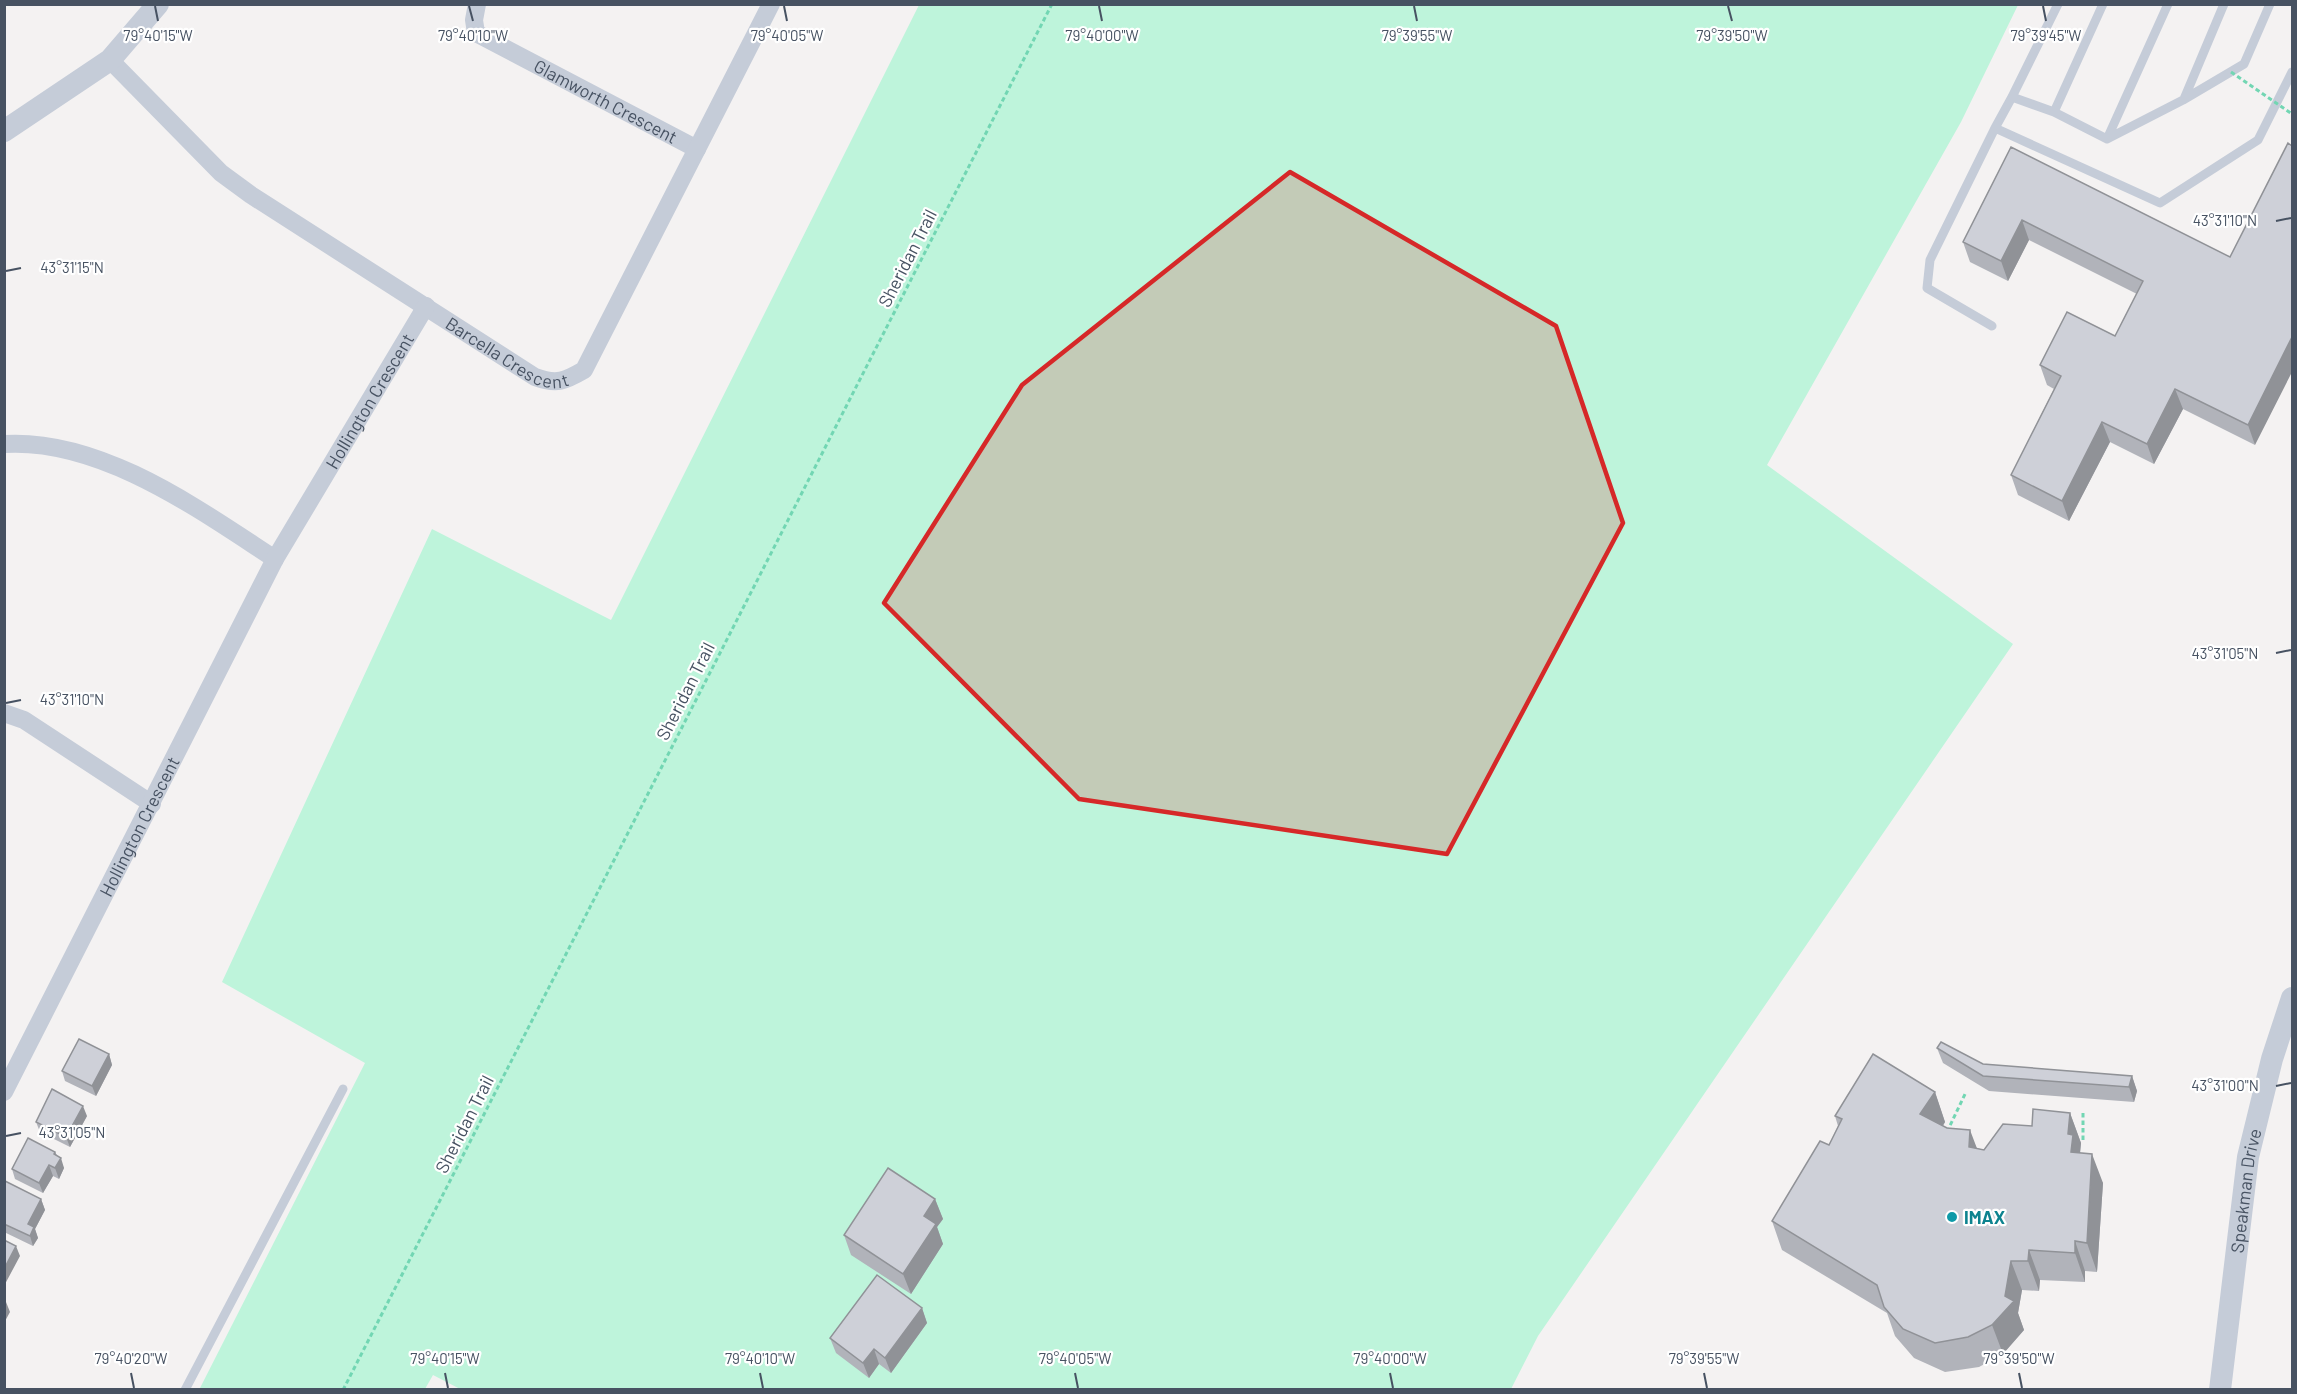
<svg xmlns="http://www.w3.org/2000/svg" width="2297" height="1394" font-family="Barlow,sans-serif">
<style>
.green{fill:#bef4db}
.lines{fill:none;stroke-linecap:round;stroke-linejoin:round}
.path{stroke:#72d6b3;stroke-width:3;stroke-dasharray:4.5 3;stroke-linecap:butt}
.service{stroke:#c5ccd8;stroke-width:9}
.minor{stroke:#c5ccd8;stroke-width:18}
.tertiary{stroke:#c5ccd8;stroke-width:22}
.path-bridge{stroke:#72d6b3;stroke-width:3;stroke-dasharray:4.5 3;stroke-linecap:butt}
.wall{fill:#b1b3ba}
.shaded-wall{fill:#909297}
.building{fill:#ced0d8;stroke:#909297;stroke-width:1.5}
.marked{fill:#d62828;fill-opacity:0.2;stroke:#d62828;stroke-width:4.5;stroke-linejoin:round}
.ticks{fill:none;stroke:#475262;stroke-width:2}
.culture-dot{fill:#0f9aa8;stroke:#fff;stroke-width:2}
.labels{text-anchor:middle;dominant-baseline:central;stroke-width:4.5;stroke-linejoin:round;paint-order:stroke}
.street-label{font-size:18px;fill:#475262;stroke:#fff}
.culture-label{font-size:18px;font-weight:bold;fill:#0d838f;stroke:#fff;text-anchor:start}
.ticks-label{font-size:15px;text-anchor:middle;fill:#475262;stroke:#fff;stroke-width:4.5;stroke-linejoin:round;paint-order:stroke}
</style>
<rect width="100%" height="100%" fill="#f4f2f2"/>
<path class="green" d="M919,5H2018L1961,122L1767,465L2013,644L1538,1336L1511,1389L462,1390L433,1375L425,1389L199,1390L365,1063L222,982L432,529L611,620Z"/>
<g class="lines">
<path class="path" d="M1947,1132L1966,1092
M2083,1140V1110
M343,1390L1052,4"/>
<path class="service" d="M2012,97L2054,112L2103,4
M2184,99L2224,4
M2054,112L2107,139L2183,100L2244,64L2270,4
M1995,128L2012,97L2058,4
M2107,139L2168,4
M1992,326L1927,288L1930,260L1995,128L2160,203L2258,140L2292,72
M185,1390L343,1089"/>
<g class="minor">
<path id="s1" d="M477,4L474,20L476,33L697,149"/>
<path id="s2" d="M110,60L221,173L251,195L535,377C557,385 565,381 584,370L771,4"/>
<path d="M4,444C101,438 198,509 275,559"/>
<path d="M4,713L24,720L152,804"/>
<path id="s3" d="M4,1092L275,559L426,306"/>
</g>
<g class="tertiary">
<path d="M4,131L110,60L158,4"/>
<path id="s4" d="M2220,1390L2248,1157L2272,1059L2292,998"/>
</g>
<path class="path-bridge" d="M2231,72L2292,114"/>
</g>
<path class="wall" d="M2011,147L2230,257L2255,445L2183,409L2154,464L2110,442L2069,521L2018,495L2011,475L2054,389L2047,385L2040,365L2115,336L2137,294L2029,240L2008,281L1970,262L1963,242Z
M1937,1048L1983,1064L2132,1076L2137,1091L2134,1102L1989,1091L1943,1063Z
M109,1054L112,1065L96,1096L65,1081L62,1071Z
M1935,1092L1945,1122L1943,1126L1977,1148L1984,1150L2032,1126L2070,1113L2081,1143L2080,1153L2103,1183L2097,1272L2085,1271V1282L2040,1280L2039,1291L2022,1290L2018,1313L2024,1330L2003,1354L1979,1367L1945,1372L1914,1358L1895,1336L1887,1313L1782,1250L1772,1221L1829,1145L1838,1126L1835,1116Z
M87,1116L70,1147L40,1132L36,1122Z
M55,1152L64,1168L59,1179L53,1176L43,1193L15,1179L12,1169Z
M4,1183L41,1199L45,1210L35,1229L38,1238L33,1246L4,1232Z
M935,1199L943,1219L937,1227L943,1244L911,1294L851,1255L844,1235Z
M922,1308L927,1323L891,1373L879,1364L869,1378L836,1353L830,1338Z"/>
<path class="shaded-wall" d="M2022,220L2029,240L2008,281L2001,261Z
M2292,337V372L2255,445L2248,425Z
M2175,389L2183,409L2154,464L2147,444Z
M2102,422L2110,442L2069,521L2062,501Z
M109,1054L112,1065L96,1096L92,1086Z
M2132,1076L2137,1091L2134,1102L2129,1087Z
M1935,1092L1945,1122L1931,1144L1920,1114Z
M83,1106L87,1116L70,1147L66,1137Z
M2070,1113L2081,1143L2080,1153L2071,1152L2068,1134Z
M1970,1130L1981,1159L1969,1147Z
M55,1152L59,1161L61,1158L64,1168L59,1179L55,1168L54,1154Z
M2092,1154L2103,1183L2097,1272L2087,1243Z
M49,1165L53,1176L43,1193L39,1183Z
M41,1199L45,1210L35,1229L38,1238L33,1246L30,1236L28,1224Z
M935,1199L943,1219L937,1227L943,1244L911,1294L903,1274L924,1216Z
M2075,1241L2085,1271V1282L2075,1253Z
M16,1246L20,1256L4,1286V1269Z
M2029,1250L2040,1280L2039,1291L2028,1261Z
M2011,1261L2022,1290L2018,1313L2024,1330L2003,1354L1992,1325L2005,1296Z
M6,1302L10,1312L4,1323V1305Z
M922,1308L927,1323L891,1373L885,1358Z
M874,1349L879,1364L869,1378L863,1363Z"/>
<path class="building" d="M2288,143L2292,146V337L2248,425L2175,389L2147,444L2102,422L2062,501L2011,475L2061,376L2040,365L2067,312L2115,336L2143,281L2022,220L2001,261L1963,242L2011,147L2230,257Z
M79,1039L109,1054L92,1086L62,1071Z
M1941,1042L1983,1064L2132,1076L2129,1087L1983,1076L1937,1048Z
M1873,1054L1935,1092L1920,1114L1947,1128L1970,1130L1969,1147L1984,1150L2003,1124L2032,1126L2033,1109L2070,1113L2068,1134L2073,1135L2071,1152L2092,1154L2087,1243L2075,1241V1253L2029,1250L2028,1261H2011L2005,1296L2014,1301L1992,1325L1968,1337L1935,1343L1903,1329L1884,1307L1877,1285L1772,1221L1820,1141L1829,1145L1842,1119L1835,1116Z
M52,1089L83,1106L66,1137L36,1122Z
M28,1138L55,1152L54,1154L61,1158L55,1168L49,1165L39,1183L12,1169Z
M888,1168L935,1199L924,1216L936,1224L903,1274L844,1235Z
M5,1181L41,1199L28,1224L34,1227L30,1236L4,1224Z
M4,1240L16,1246L4,1269Z
M877,1275L922,1308L885,1358L874,1349L863,1363L830,1338Z"/>
<path class="marked" d="M1290,172L1556,326L1623,523L1447,854L1079,799L884,603L1022,385Z"/>
<path class="ticks" d="M155,6L158,21M469,6L473,21M784,6L787,21M1099,6L1102,21M1414,6L1417,21M1728,6L1732,21M2043,6L2046,21M2276,221L2291,218M6,271L21,268M2276,653L2291,650M6,703L21,700M2276,1086L2291,1083M6,1136L21,1133M131,1373L134,1388M445,1373L448,1388M760,1373L763,1388M1075,1373L1078,1388M1390,1373L1393,1388M1704,1373L1707,1388M2019,1373L2022,1388"/>
<circle class="culture-dot" cx="1952" cy="1217" r="6"/>
<g class="labels">
<g class="street-label">
<text stroke="none"><textPath href="#s1" startOffset="176">Glamworth Crescent</textPath></text>
<text transform="translate(907 258) rotate(-63)">Sheridan Trail</text>
<text stroke="none"><textPath href="#s2" startOffset="498">Barcella Crescent</textPath></text>
<text stroke="none"><textPath href="#s3" startOffset="782">Hollington Crescent</textPath></text>
<text transform="translate(685 691) rotate(-63)">Sheridan Trail</text>
<text stroke="none"><textPath href="#s3" startOffset="298">Hollington Crescent</textPath></text>
<text transform="translate(464 1124) rotate(-63)">Sheridan Trail</text>
<text stroke="none"><textPath href="#s4" startOffset="201">Speakman Drive</textPath></text>
</g>
<g class="culture-label">
<text x="1964" y="1217">IMAX</text>
</g>
</g>
<g class="ticks-label">
<text x="158" y="41">79°40'15"W</text>
<text x="473" y="41">79°40'10"W</text>
<text x="787" y="41">79°40'05"W</text>
<text x="1102" y="41">79°40'00"W</text>
<text x="1417" y="41">79°39'55"W</text>
<text x="1732" y="41">79°39'50"W</text>
<text x="2046" y="41">79°39'45"W</text>
<text x="2225" y="226">43°31'10"N</text>
<text x="72" y="273">43°31'15"N</text>
<text x="2225" y="659">43°31'05"N</text>
<text x="72" y="705">43°31'10"N</text>
<text x="2225" y="1091">43°31'00"N</text>
<text x="72" y="1138">43°31'05"N</text>
<text x="131" y="1364">79°40'20"W</text>
<text x="445" y="1364">79°40'15"W</text>
<text x="760" y="1364">79°40'10"W</text>
<text x="1075" y="1364">79°40'05"W</text>
<text x="1390" y="1364">79°40'00"W</text>
<text x="1704" y="1364">79°39'55"W</text>
<text x="2019" y="1364">79°39'50"W</text>
</g>
<rect width="2297" height="1394" fill="none" stroke="#475262" stroke-width="12"/>
</svg>
